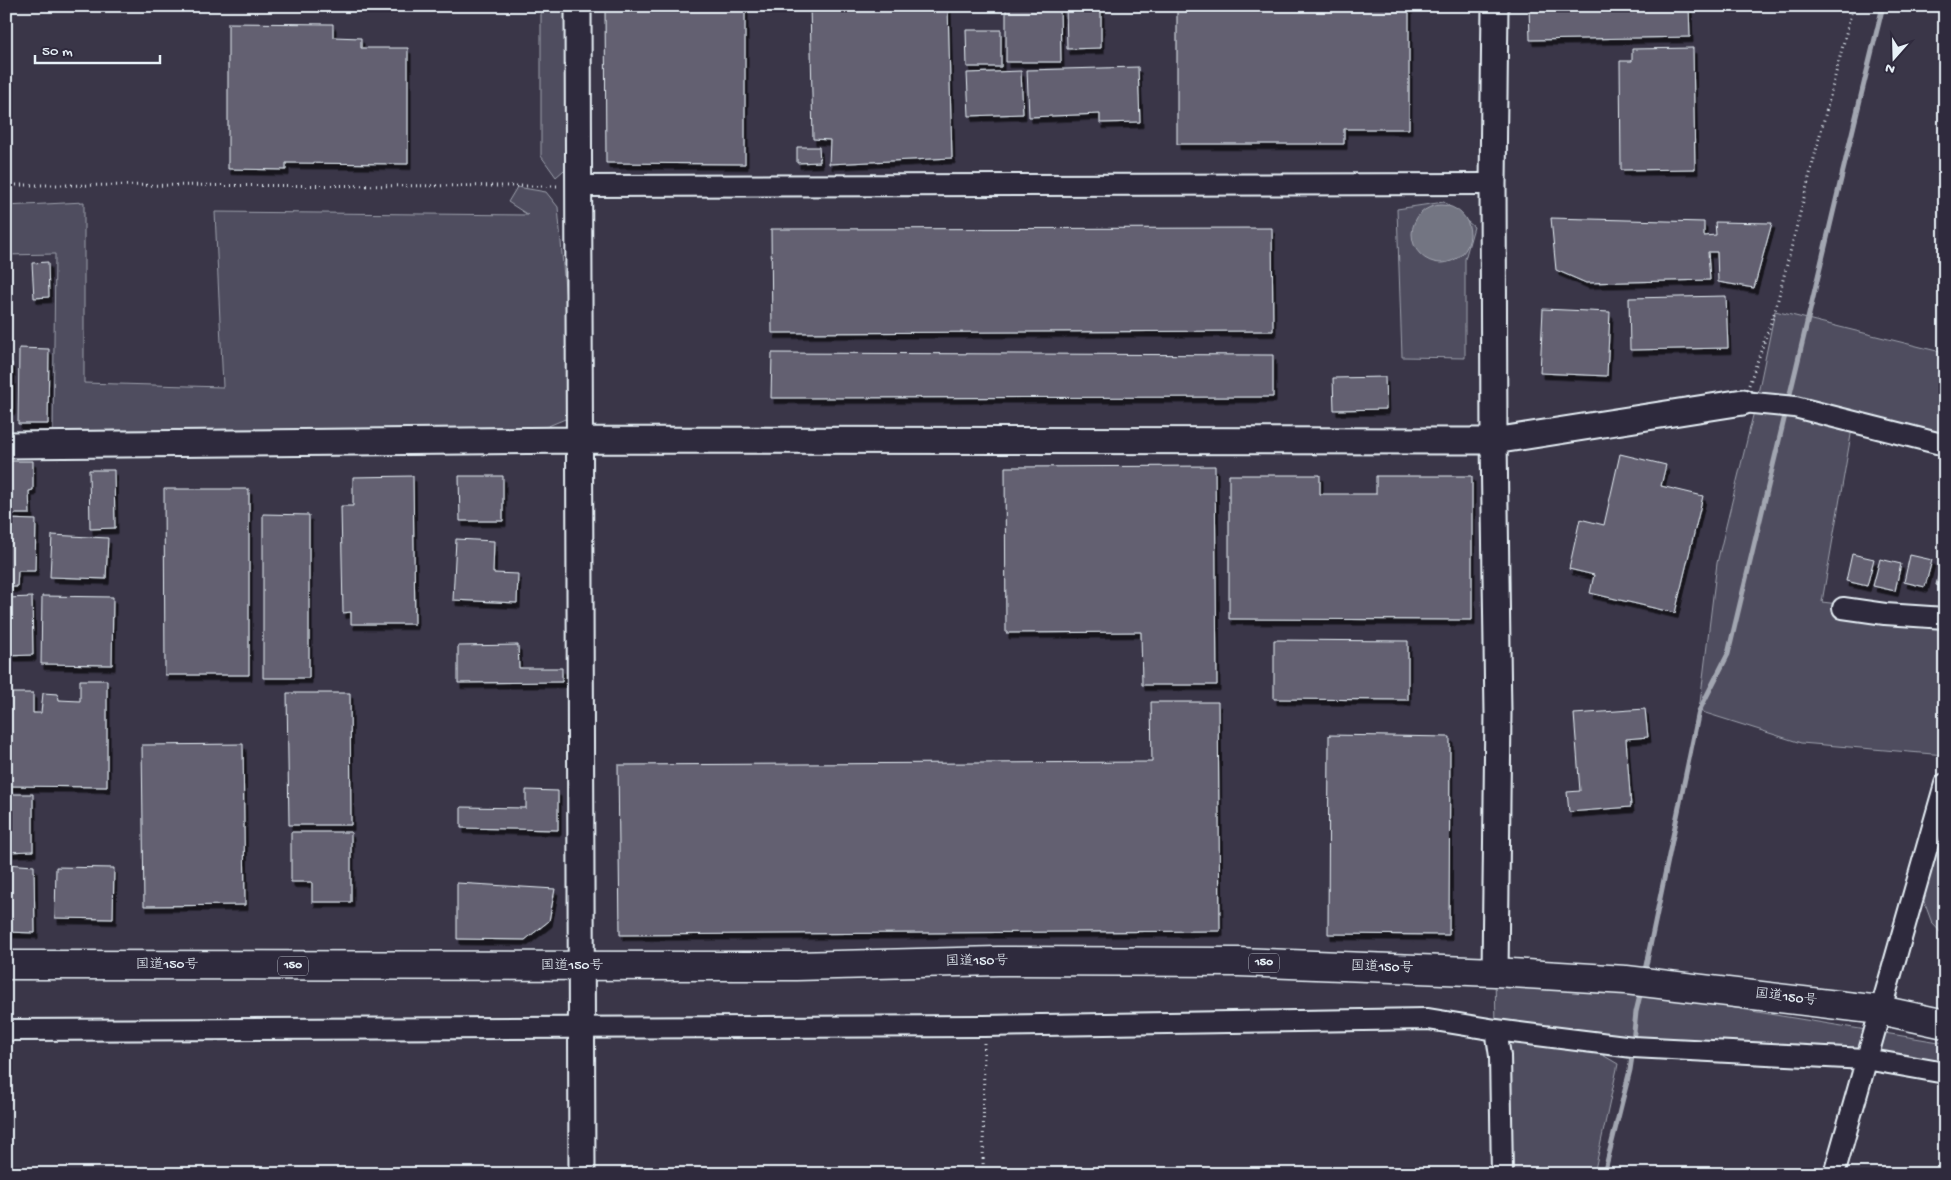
<svg xmlns="http://www.w3.org/2000/svg" width="1951" height="1180" font-family="'Gochi Hand','Klee One',sans-serif">
<style>
.green{fill:#504e5f;stroke:#9ca0ac}
.water{fill:#737482;stroke:#a2a6b1}
.lines{fill:none;stroke-linecap:round;stroke-linejoin:round}
.stream{stroke:#a2a6b1;stroke-width:5}
.building{fill:#636171;stroke:#e8f1f8;filter:url(#shadow)}
.minor-casing{stroke:#e8f1f8;stroke-width:24}
.tertiary-casing{stroke:#e8f1f8;stroke-width:29}
.trunk-casing{stroke:#e8f1f8;stroke-width:31}
.path{stroke:#e8f1f8;stroke-width:3;stroke-dasharray:1 4;stroke-linecap:butt}
.minor{stroke:#2f2a3d;stroke-width:20}
.tertiary{stroke:#2f2a3d;stroke-width:25}
.trunk{stroke:#2f2a3d;stroke-width:28}
.labels{text-anchor:middle;dominant-baseline:central;stroke-width:4.5;stroke-linejoin:round;paint-order:stroke}
.shield{fill:#2f2a3d;stroke:#b0b5c0;stroke-width:1}
.shield-label{font-size:12px;font-weight:bold;fill:#e8f1f8}
.street-label{font-size:14px;fill:#e8f1f8;stroke:#2f2a3d}
</style>
<defs>
<filter id="shadow"><feDropShadow dx="3" dy="5.5" stdDeviation="0" flood-color="#0009"/></filter>
</defs>
<rect width="100%" height="100%" fill="#3a3648"/>
<filter id="ink" filterUnits="userSpaceOnUse"><feTurbulence type="fractalNoise" baseFrequency=".02" numOctaves="2"/><feDisplacementMap in="SourceGraphic" scale="10" xChannelSelector="R" yChannelSelector="G"/><feConvolveMatrix kernelMatrix="1 2 1 2 8 2 1 2 1" color-interpolation-filters="sRGB"/></filter>
<g filter="url(#ink)">
<path class="green" d="M541,6H570L572,163L556,177L541,156Z
M517,187L546,192L558,207L568,323L566,378L570,417L534,432H53L55,254L6,255V206L84,202V383L223,387L215,212L528,215L508,202Z
M1444,202L1474,227L1465,259V358L1402,357L1397,209Z
M1775,311L1945,353V452L1852,429L1822,602L1945,617V755L1801,743L1699,711L1717,563L1756,403Z
M1945,784V937L1932,923L1922,896Z
M1495,972L1562,976L1763,1013L1945,1043V1073L1866,1059L1601,1054L1618,1064L1594,1174H1508L1506,1040L1586,1052L1496,1030Z"/>
<path class="water" d="M1412 234a29 29 0 1 1 58 0a29 29 0 1 1-58 0Z"/>
<g class="lines">
<path class="stream" d="M1788,402C1820,270 1850,138 1883,6
M1644,975L1699,711L1728,654L1786,411
M1633,1042L1636,1012L1641,991
M1604,1174L1630,1070L1633,1050"/>
</g>
<path class="building" d="M605,6H745V164L606,163Z
M810,6H948L952,158L829,164L830,140L813,139Z
M1006,6H1060L1061,62H1006Z
M1066,6H1101V48L1067,49Z
M1177,6H1409V129H1344V144H1177Z
M1529,6H1689L1690,37L1530,40Z
M228,23L333,24V37L361,38V48H408V164L286,163V170L228,169Z
M966,30H1001V67H967Z
M1693,48L1695,169L1621,170L1620,61H1632V49Z
M1138,67L1140,122L1100,123V114L1029,117L1027,70Z
M1021,71L1023,114L969,116L967,73Z
M797,147H819L820,162L797,163Z
M1551,218L1704,222V236L1716,235L1715,222L1772,223L1754,288L1718,282L1717,252H1708L1710,280L1586,283L1556,270Z
M1272,228L1273,331L772,333L771,229Z
M48,262L49,297L34,298L32,263Z
M1726,296L1728,348L1630,350L1629,298Z
M1543,309L1610,312L1607,376L1540,373Z
M19,348L49,349L48,424H18Z
M772,353L1273,355V397L771,398Z
M6,363H12V409H6Z
M1385,377L1386,409L1334,410L1333,378Z
M1620,454L1666,465L1661,486L1703,496L1675,613L1590,593L1594,575L1569,569L1580,519L1604,525Z
M6,461H33V490L29,491L30,514H6Z
M1215,466L1217,685H1142L1141,632L1006,633L1005,467Z
M89,470H114L115,528L90,529Z
M1229,475H1320V494H1376V476H1472V620L1229,619Z
M413,476L415,624H351V612L343,613L341,506H353V477Z
M459,476H503V521H460Z
M164,489H249V675H165Z
M263,514L309,515V678H263Z
M6,519L36,520L35,571H18L17,587H6Z
M52,535L108,538L106,579L50,577Z
M456,539L494,541L493,573L518,574L517,603L453,600Z
M1852,554L1874,559L1867,586L1846,581Z
M1910,555L1932,560L1925,587L1904,582Z
M1943,558H1945V587L1936,585Z
M1880,559L1901,564L1895,591L1873,586Z
M42,596L113,597L112,665L41,664Z
M32,597L33,655L6,656L7,598Z
M1274,640L1408,641V700L1274,699Z
M518,645L519,668H562V682L458,683V646Z
M80,680H107V787L6,786V693H33V713H41L43,693L58,694L59,700L80,701Z
M287,693H350L351,825H289Z
M1151,702H1218L1220,931L620,935L618,765L1152,762Z
M1645,709L1648,737L1626,739L1631,807L1569,812L1567,792L1580,791L1574,714Z
M1329,735L1450,737L1449,935L1328,934Z
M243,744L245,905L144,906L142,745Z
M526,790L558,791V830L461,828V807L526,808Z
M6,794H33V851L6,852Z
M291,832H351V902H312V882H291Z
M6,864L34,866L35,933L6,932Z
M56,867L114,868L113,919L55,918Z
M457,883L555,889L549,921L525,940L457,939Z"/>
<g class="lines">
<defs>
<path id="minor" d="M578,186L1493,184
M1743,402L1795,407L1945,445
M1843,608L1885,614L1945,618
M6,1030L984,1026L1428,1019L1496,1030L1633,1047L1866,1059L1945,1073
M1496,1030L1500,1056L1502,1174
M1834,1174L1945,784"/>
<path id="tertiary" d="M578,6L582,1174
M1495,6L1493,184L1494,441L1498,713L1495,972
M6,445L581,440L1494,441L1743,402"/>
<path id="trunk" d="M6,965L796,966L998,961L1239,962L1495,972L1626,980L1880,1010L1945,1024"/>
</defs>
<use href="#minor" class="minor-casing"/>
<use href="#tertiary" class="tertiary-casing"/>
<use href="#trunk" class="trunk-casing"/>
<path class="path" d="M6,185L558,186
M1749,385L1775,311L1853,6
M983,1174L984,1042"/>
<use href="#minor" class="minor"/>
<use href="#tertiary" class="tertiary"/>
<use href="#trunk" class="trunk"/>
</g>
</g>
<g class="labels">
<g class="shield">
<rect x="1249" y="953.5" width="30" height="19" rx="4"/>
<rect x="278" y="956.5" width="30" height="19" rx="4"/>
</g>
<g class="shield-label">
<text x="1264" y="963">150</text>
<text x="293" y="966">150</text>
</g>
<g class="street-label">
<text transform="translate(977 962) rotate(-1)">国道150号</text>
<text x="167" y="965">国道150号</text>
<text x="572" y="966">国道150号</text>
<text transform="translate(1382 968) rotate(2)">国道150号</text>
<text transform="translate(1786 998) rotate(7)">国道150号</text>
</g>
</g>
<rect width="1951" height="1180" fill="none" stroke="#2f2a3d" stroke-width="25"/>
<rect x="12" y="12" width="1926" height="1155" fill="none" stroke="#e8f1f8" stroke-width="2" filter="url(#ink)"/>
<g transform="translate(1894 58) rotate(200)" stroke="#2f2a3d" stroke-width="4" paint-order="stroke">
<path d="M0-4L9 19L0 12L-9 19Z" fill="#e8f1f8"/>
<text y="-8" font-size="14" font-weight="bold" text-anchor="middle" fill="#e8f1f8">N</text>
</g>
<path d="M35 55v8h125v-8" fill="none" stroke="#e8f1f8" stroke-width="2.5"/>
<text x="42" y="55" font-size="15" fill="#e8f1f8" stroke="#2f2a3d" stroke-width="4" paint-order="stroke">50 m</text>
</svg>
